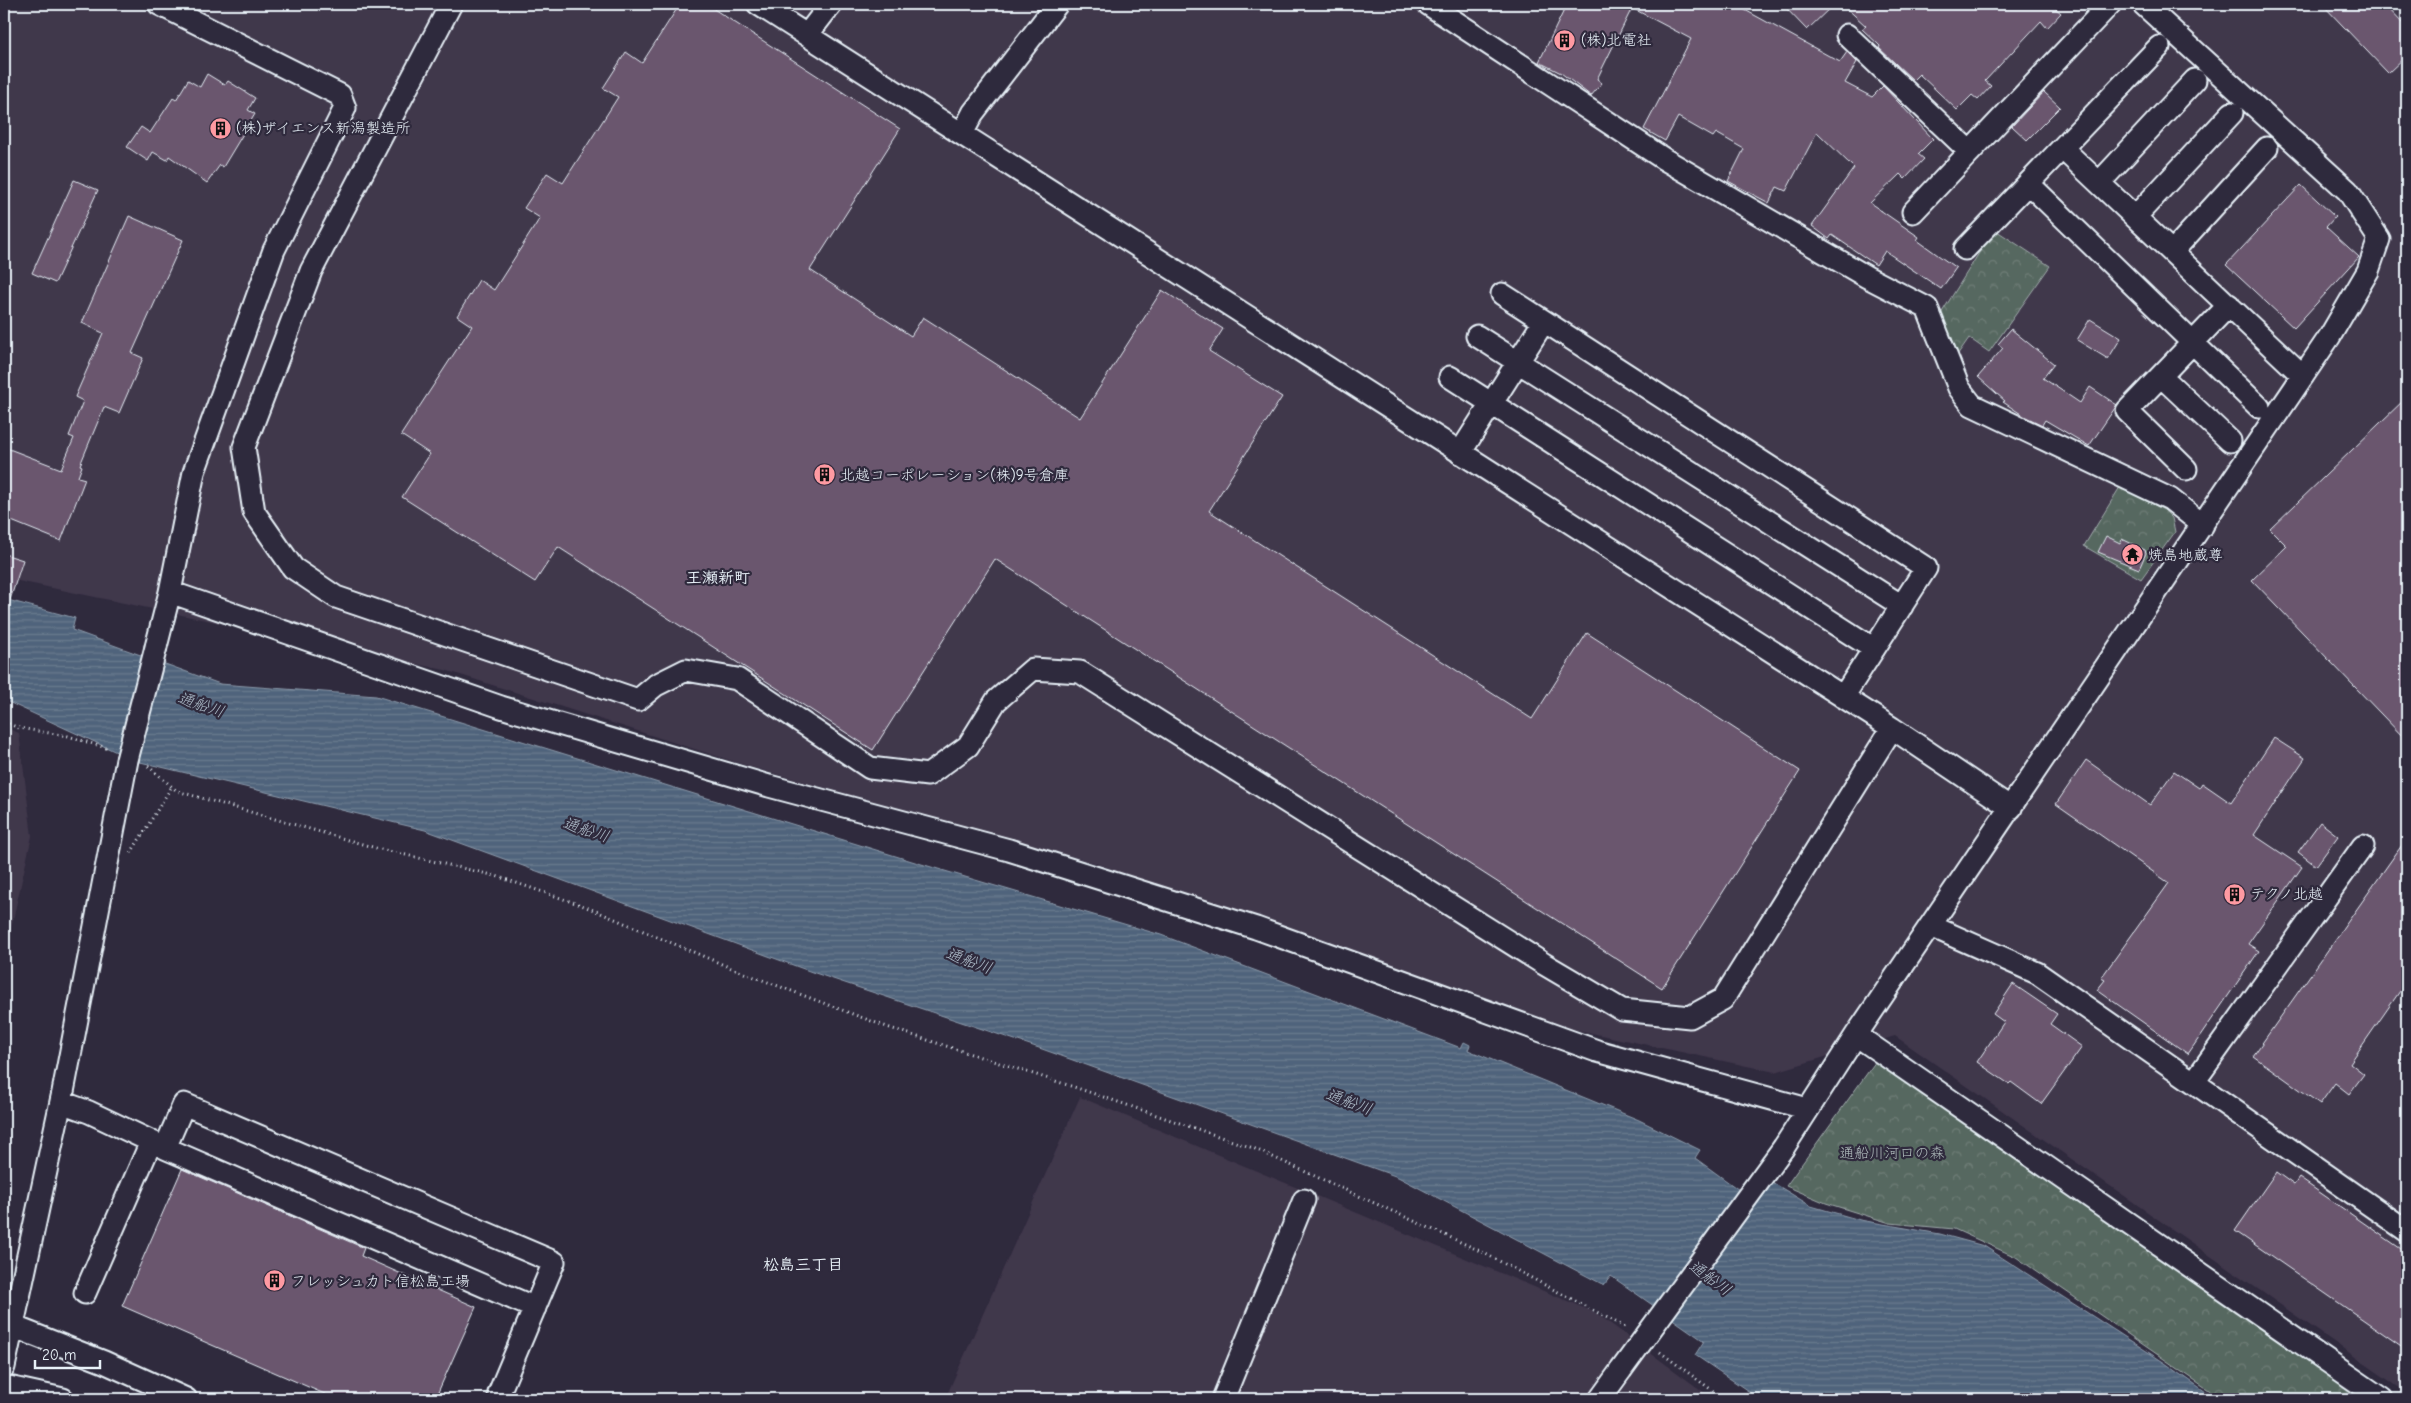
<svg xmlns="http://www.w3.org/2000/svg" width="2411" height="1403" font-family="'Comic Neue','Klee One',sans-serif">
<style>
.built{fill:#41374c}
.park{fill:url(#park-crowns);stroke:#a0acac}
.water{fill:url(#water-rules);stroke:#8d9cad}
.building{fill:#6a566e;stroke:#e8f1f8}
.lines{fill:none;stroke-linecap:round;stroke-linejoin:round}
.minor-casing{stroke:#e8f1f8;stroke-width:25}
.path{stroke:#e8f1f8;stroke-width:3;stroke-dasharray:1 4;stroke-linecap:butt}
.minor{stroke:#2f2a3d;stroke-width:21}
.minor-bridge-casing{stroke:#e8f1f8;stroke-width:25;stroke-linecap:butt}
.minor-bridge{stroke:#2f2a3d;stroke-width:21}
.labels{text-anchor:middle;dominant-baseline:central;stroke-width:4.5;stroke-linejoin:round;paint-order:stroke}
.poi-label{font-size:15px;fill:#e8f1f8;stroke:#2f2a3d;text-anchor:start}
.park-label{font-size:15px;fill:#aebabb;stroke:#2f2a3d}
.neighbourhood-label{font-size:16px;font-weight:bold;fill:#e8f1f8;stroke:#2f2a3d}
.water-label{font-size:16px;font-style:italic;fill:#abb9c6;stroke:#2f2a3d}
</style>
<defs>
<pattern id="park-crowns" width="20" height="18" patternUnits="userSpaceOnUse" patternTransform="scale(1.25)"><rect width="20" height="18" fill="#576860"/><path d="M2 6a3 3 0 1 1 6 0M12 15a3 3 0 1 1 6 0" fill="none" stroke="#6f7e78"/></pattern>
<pattern id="water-rules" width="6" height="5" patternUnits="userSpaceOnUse" patternTransform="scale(1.25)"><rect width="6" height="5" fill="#50647b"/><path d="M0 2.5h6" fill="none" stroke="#697b8e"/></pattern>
</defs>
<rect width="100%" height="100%" fill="#2f2a3d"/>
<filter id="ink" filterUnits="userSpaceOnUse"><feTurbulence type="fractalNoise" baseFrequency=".02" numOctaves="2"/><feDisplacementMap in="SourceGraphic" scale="10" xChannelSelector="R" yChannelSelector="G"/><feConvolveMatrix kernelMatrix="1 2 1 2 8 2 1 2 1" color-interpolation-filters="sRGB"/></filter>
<g filter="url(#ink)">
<path class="built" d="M4,4H2407V1393L1895,1036L1775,1072L1535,1021L1095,863L751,767L445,670L4,578Z
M4,727L19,733L32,836L4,959Z
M1080,1097L1596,1313L1713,1399H945Z"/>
<path class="park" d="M1994,229L2050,266L1989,352L1969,338L1955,358L1939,317Z
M2120,487L2164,510L2172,518L2175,532L2141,579L2084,546Z
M1876,1061L2372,1399H2222L2016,1257L1954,1229L1890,1223L1826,1203L1786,1186Z"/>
<path class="water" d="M4,599L75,618L72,630L220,684L376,696L928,866L1161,935L1461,1048L1464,1042L1470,1045L1468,1050L1639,1120L1700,1150L1695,1158L1746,1195L1762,1176L1811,1206L1860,1220L1940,1234L1984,1246L2165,1363L2216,1399H1760L1695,1355L1704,1341L1611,1276L1604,1285L1398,1177L1042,1049L812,972L425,830L136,761L4,700Z"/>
<path class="building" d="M680,4H706L900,129L810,270L911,336L923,317L1080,418L1162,290L1223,329L1209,351L1282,397L1209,511L1532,719L1587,633L1800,771L1662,988L995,559L873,750L558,547L535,582L402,497L430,454L401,435L472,326L457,316L479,280L494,290L540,218L524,208L547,173L563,183L618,97L603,88L626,52L642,63Z
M1567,4H1734L1840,62L1847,52L1857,62L1845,83L1872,97L1883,86L1933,139L1918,154L1924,159L1905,179L1900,174L1870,203L1919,237L1917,240L1956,268L1941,289L1885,251L1876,265L1832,235L1829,239L1812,226L1854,168L1817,132L1786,191L1777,187L1769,203L1728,181L1744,149L1716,133L1713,137L1678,117L1665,141L1644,129L1691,39L1632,8L1597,79L1602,83L1591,96L1561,73L1539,62Z
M1782,4H1834L1807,30Z
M1842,4H2057L2054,7L2061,13L2047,28L2041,21L1985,81L1991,86L1978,100L1972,95L1957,110L1919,74L1913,80L1879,48L1880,46L1862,29L1866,26Z
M2322,4H2384L2407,28V55L2388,73Z
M207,74L225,85L228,81L255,98L248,110L255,114L223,167L220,165L207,183L169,156L167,160L153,152L148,161L127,147L141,127L150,133L173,98L176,100L188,80L200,87Z
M2044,92L2060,107L2027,140L2012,126Z
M74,180L98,190L55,283L32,273Z
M2301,185L2335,217L2326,227L2359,257L2294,328L2226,265Z
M129,216L183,240L132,353L143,358L119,413L104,407L80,465L82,466L78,477L85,479L61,541L4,518V447L61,469L74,438L69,436L83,401L75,397L103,333L82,323Z
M2090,319L2121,338L2108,359L2077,340Z
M2011,329L2054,364L2043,378L2080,403L2090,387L2117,405L2089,446L2045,420L2042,425L2024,416L2003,402L2005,401L1978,377L2003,348L1998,344Z
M2407,397V741L2252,580L2287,546L2270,529Z
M2106,536L2120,543L2122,539L2145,550L2146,553L2139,569L2098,552Z
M4,554L23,560L7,609H4Z
M2274,738L2305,758L2254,835L2302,867L2248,944L2259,951L2188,1054L2097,990L2105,980L2101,978L2169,883L2056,804L2086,760L2150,805L2174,771L2199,788L2202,783L2231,803Z
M2320,822L2338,836L2316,866L2298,852Z
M2407,838V981L2350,1063L2364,1074L2349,1094L2335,1083L2320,1104L2253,1056Z
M2013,984L2057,1014L2050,1024L2082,1047L2041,1104L2011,1082L2009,1084L1977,1062L2004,1022L1993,1014Z
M182,1169L364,1248L361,1256L476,1307L435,1399H336L122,1306Z
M2276,1172L2294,1185L2299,1178L2407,1253V1350L2235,1231Z"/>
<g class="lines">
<defs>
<path id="minor" d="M159,4L340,95L345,108L274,250L194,472L170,592
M451,4L311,271L244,447L254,512L293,568L336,597L638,700L656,685L686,670L737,679L870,768L928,775L968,746L996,701L1033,669L1080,672L1544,964L1622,1010L1690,1017L1723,999L1892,728L758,4
M1428,4L1664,159L1867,277L1927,308L1959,388L1972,405L2170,499L2203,525
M807,35L831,4
M1847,35L1970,152
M962,134L973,113L1057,4
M2063,149L2303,376
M2099,183L2195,80
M2029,184L2259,407
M1913,212L2110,4
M2135,217L2232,113
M1965,249L2159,47
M2172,252L2267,148
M1502,294L1544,321
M1477,336L1902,606
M2161,376L2230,441
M1450,377L1874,649
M1460,453L1544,321L1926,568L1843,697
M2186,469L2127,411L2229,305
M156,647L170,592L501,707L769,786L1009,850L1256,928L1597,1051L1808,1109
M1892,728L2011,808
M1931,926L2037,973L2407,1231
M1856,1035L2382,1399
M2194,1082L2363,846
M61,1102L89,1112L165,1148L184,1104L554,1262L499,1393L500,1399
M1784,1147L1856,1035L2330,336L2368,271L2379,239L2348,191L2143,4
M165,1148L535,1308
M85,1293L151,1142
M12,1326L104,1362L186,1399
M4,1367L63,1092L127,760
M4,1386L63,1399
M1223,1399L1304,1200
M1600,1399L1621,1370"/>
</defs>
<use href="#minor" class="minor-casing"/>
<path class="path" d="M4,722L19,728L68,736L109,749
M148,766L177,791L376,848L496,876L584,906L736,970L887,1027L1077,1088L1253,1148L1478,1250L1627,1328
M131,853L172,786
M1660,1352L1724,1399"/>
<use href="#minor" class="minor"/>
<defs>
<path id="minor-bridge" d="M127,760L156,647
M1621,1370L1784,1147"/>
</defs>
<use href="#minor-bridge" class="minor-bridge-casing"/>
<use href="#minor-bridge" class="minor-bridge"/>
</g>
</g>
<defs>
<symbol id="building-disc" viewBox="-11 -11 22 22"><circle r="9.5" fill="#ff9aa2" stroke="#2f2a3d"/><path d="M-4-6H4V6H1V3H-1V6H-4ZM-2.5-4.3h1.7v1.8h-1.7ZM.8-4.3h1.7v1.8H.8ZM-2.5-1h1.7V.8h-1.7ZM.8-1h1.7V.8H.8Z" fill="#111"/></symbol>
<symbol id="temple-disc" viewBox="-11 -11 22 22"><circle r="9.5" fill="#ff9aa2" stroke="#2f2a3d"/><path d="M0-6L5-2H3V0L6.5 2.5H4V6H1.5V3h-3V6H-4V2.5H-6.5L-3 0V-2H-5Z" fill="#111"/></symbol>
</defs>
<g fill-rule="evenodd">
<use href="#building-disc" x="1552" y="28" width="25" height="25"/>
<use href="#building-disc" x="208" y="116" width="25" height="25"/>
<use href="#building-disc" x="812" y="462" width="25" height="25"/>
<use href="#temple-disc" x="2120" y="542" width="25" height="25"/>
<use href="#building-disc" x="2222" y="882" width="25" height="25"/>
<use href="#building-disc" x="262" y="1268" width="25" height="25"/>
</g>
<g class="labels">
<g class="poi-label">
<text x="1581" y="40">(株)北電社</text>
<text x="236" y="128">(株)ザイエンス新潟製造所</text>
<text x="840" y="475">北越コーポレーション(株)9号倉庫</text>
<text x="2148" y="555">焼島地蔵尊</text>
<text x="2250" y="894">テクノ北越</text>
<text x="291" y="1281">フレッシュカト信松島工場</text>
</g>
<g class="park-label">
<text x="1892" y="1153">通船川河口の森</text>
</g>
<g class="neighbourhood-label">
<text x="718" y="578">王瀬新町</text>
<text x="803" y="1265">松島三丁目</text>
</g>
<g class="water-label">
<text transform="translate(201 705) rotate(19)">通船川</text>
<text transform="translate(586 830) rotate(18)">通船川</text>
<text transform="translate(969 961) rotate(20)">通船川</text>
<text transform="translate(1349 1102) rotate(20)">通船川</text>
<text transform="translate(1710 1278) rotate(36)">通船川</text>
</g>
</g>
<rect width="2411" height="1403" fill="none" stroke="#2f2a3d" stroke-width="20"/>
<rect x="10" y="10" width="2391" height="1383" fill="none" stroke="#e8f1f8" stroke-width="2" filter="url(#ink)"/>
<path d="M35 1360v8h65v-8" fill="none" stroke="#e8f1f8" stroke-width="2.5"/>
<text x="42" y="1360" font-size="15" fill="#e8f1f8" stroke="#2f2a3d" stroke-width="4" paint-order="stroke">20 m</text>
</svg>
